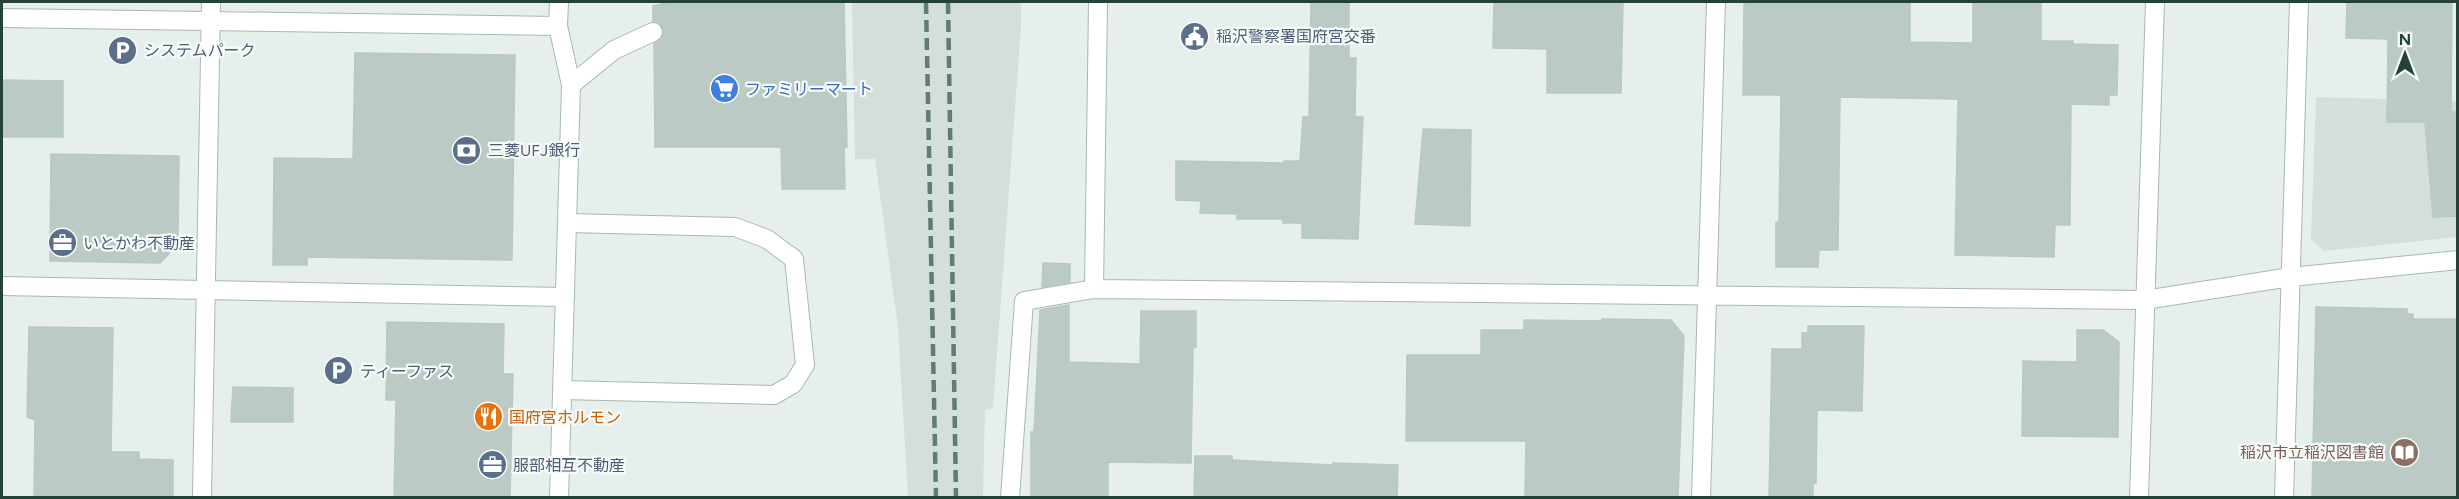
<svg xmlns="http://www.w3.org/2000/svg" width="2459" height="499" font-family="Figtree,'Noto Sans JP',sans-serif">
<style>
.built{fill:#d4dfda}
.building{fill:#bbcac4;stroke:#b8c9c2;stroke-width:1.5}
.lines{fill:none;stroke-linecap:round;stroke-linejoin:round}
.lane-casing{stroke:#a8b8b2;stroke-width:20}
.street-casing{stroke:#a8b8b2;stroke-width:20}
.secondary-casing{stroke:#a4bbb3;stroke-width:20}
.lane{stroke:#fff;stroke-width:18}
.street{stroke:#fff;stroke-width:18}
.secondary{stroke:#fff;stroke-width:18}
.rail{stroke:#5f7d75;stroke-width:4.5;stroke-dasharray:12 6;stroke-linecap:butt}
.labels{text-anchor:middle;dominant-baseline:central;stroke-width:4.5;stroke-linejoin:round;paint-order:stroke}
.service-label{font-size:16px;fill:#4e5e75;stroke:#f7fbf9;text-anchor:start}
.shop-label{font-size:16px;fill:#366cbe;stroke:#f7fbf9;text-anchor:start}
.food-label{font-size:16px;fill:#c56008;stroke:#f7fbf9;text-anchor:start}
.education-label{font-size:16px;fill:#785e54;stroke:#f7fbf9;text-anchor:end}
</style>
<rect width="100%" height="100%" fill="#e6efeb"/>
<path class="built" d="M852,2H1021V27L993,408L985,410L983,497H908L898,327L875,159H855Z
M2316,97L2457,101V237L2324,251L2311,239Z"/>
<path class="building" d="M670,2H844L847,147H844L845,189H782L781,147H655L654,44L662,39L664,32L660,23L653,21V6Z
M1311,2H1349V58H1356L1355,117H1363L1358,239L1302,238V223H1283V219H1237V214L1200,213L1201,201L1176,200V161L1284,163V161H1300L1303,117H1309Z
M1494,2H1623L1621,93H1547V49L1493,48Z
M1744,2H1910V42L1973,43V2H2041V41H2073V44L2118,45L2117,95H2109V105L2071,104L2070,225H2055L2054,257L1955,255L1958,99L1840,97L1838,250H1819L1818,267H1776V222H1779L1781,95H1743Z
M2347,2H2452L2451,112H2457V216L2433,217L2425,122H2387L2388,39L2346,38Z
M355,53L515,55L512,260L307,257V265H273L274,158L353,159Z
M2,80L63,81V137H2Z
M1423,129L1471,130L1470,226L1415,224Z
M51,154L179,156L178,244L160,263L50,261Z
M1043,263L1070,264V282L1042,287Z
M1069,305V362L1140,364L1141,311H1196V347H1193L1191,463L1108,462V498H1031V432H1034L1040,310Z
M2316,307L2407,309V314H2413V319H2457V498H2312Z
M1602,319L1671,320L1684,336L1678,498H1525L1526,441H1406L1407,355H1481V330H1524V320L1602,321Z
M387,322L504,324L503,374H513L510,498H394L396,400H386Z
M1808,326H1864L1862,411L1817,410L1816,483H1813V498H1769L1772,349H1802V333H1808Z
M29,327L113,328L111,452H139V459L173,460V498H34L35,420L27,417Z
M2077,330H2103L2119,342L2118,437L2022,436L2023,361L2077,362Z
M233,387L293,388V422H231Z
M1195,456H1232V460L1333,465V463L1398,465L1397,498H1194Z"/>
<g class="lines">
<defs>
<path id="lane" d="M571,85L614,50L653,32
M562,390L774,395L793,384L805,365L794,259L767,239L735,227L567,223"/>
<path id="street" d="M1098,2L1094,289L2145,300L2291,277L2458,260
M2,18L558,26
M2,286L565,297
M202,498L211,2
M1010,498L1024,301L1094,289
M1701,498L1716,2
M2139,498L2155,2
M2284,498L2299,2"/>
<path id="secondary" d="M559,2L558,26L571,85L559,498"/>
</defs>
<use href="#lane" class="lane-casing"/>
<use href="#street" class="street-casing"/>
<use href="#secondary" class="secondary-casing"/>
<use href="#lane" class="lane"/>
<use href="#street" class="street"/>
<use href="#secondary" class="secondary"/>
<path class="rail" d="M926,2L936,498
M948,2L956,498"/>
</g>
<defs>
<symbol id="civic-disc" viewBox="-11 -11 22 22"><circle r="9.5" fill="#5c6f8a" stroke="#f7fbf9"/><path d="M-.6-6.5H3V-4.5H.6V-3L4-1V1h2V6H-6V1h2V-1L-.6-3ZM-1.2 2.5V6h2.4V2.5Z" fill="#fff"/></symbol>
<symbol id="parking-disc" viewBox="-11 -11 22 22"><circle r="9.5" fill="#5c6f8a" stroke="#f7fbf9"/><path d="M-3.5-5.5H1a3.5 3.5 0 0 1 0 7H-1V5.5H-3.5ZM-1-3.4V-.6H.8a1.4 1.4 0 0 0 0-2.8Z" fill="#fff"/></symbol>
<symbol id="supermarket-disc" viewBox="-11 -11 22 22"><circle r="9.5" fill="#3f7fe0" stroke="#f7fbf9"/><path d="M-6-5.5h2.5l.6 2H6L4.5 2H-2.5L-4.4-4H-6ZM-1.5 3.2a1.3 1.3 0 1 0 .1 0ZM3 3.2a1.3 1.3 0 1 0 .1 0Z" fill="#fff"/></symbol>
<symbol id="bank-disc" viewBox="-11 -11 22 22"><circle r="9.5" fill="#5c6f8a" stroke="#f7fbf9"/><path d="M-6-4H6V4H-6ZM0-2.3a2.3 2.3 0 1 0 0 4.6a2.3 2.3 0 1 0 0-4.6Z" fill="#fff"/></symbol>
<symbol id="office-disc" viewBox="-11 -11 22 22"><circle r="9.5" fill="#5c6f8a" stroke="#f7fbf9"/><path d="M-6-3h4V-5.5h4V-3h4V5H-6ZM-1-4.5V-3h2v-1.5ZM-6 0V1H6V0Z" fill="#fff"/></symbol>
<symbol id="restaurant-disc" viewBox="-11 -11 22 22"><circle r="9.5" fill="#e8710a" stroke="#f7fbf9"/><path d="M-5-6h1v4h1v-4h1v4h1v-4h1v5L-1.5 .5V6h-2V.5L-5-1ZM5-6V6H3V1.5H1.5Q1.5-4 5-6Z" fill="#fff"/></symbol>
<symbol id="library-disc" viewBox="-11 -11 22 22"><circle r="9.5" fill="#8d6e63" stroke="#f7fbf9"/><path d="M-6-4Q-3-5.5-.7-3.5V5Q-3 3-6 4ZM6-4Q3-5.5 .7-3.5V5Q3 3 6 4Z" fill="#fff"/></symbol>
</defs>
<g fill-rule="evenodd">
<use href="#civic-disc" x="1178" y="20" width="33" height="33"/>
<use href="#parking-disc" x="106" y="34" width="33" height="33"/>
<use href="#supermarket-disc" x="708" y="72" width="33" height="33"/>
<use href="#bank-disc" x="450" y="134" width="33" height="33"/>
<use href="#office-disc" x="46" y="226" width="33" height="33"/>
<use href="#parking-disc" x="322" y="354" width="33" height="33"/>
<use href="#restaurant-disc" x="472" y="400" width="33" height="33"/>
<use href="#library-disc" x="2388" y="436" width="33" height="33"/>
<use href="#office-disc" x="476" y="448" width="33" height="33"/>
</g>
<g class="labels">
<g class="service-label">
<text x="1216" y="36">稲沢警察署国府宮交番</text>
<text x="144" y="50">システムパーク</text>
<text x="488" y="150">三菱UFJ銀行</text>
<text x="83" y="243">いとかわ不動産</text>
<text x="360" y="371">ティーファス</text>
<text x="513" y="465">服部相互不動産</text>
</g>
<g class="shop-label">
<text x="745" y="89">ファミリーマート</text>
</g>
<g class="food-label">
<text x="509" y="417">国府宮ホルモン</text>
</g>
<g class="education-label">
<text x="2384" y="452">稲沢市立稲沢図書館</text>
</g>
</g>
<rect width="2459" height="499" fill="none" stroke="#24423a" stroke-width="6"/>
<g transform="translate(2405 54)" stroke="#f7fbf9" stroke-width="4.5" paint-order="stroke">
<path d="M0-4.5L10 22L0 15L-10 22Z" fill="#24423a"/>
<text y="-9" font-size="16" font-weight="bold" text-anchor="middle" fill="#24423a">N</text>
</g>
</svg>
